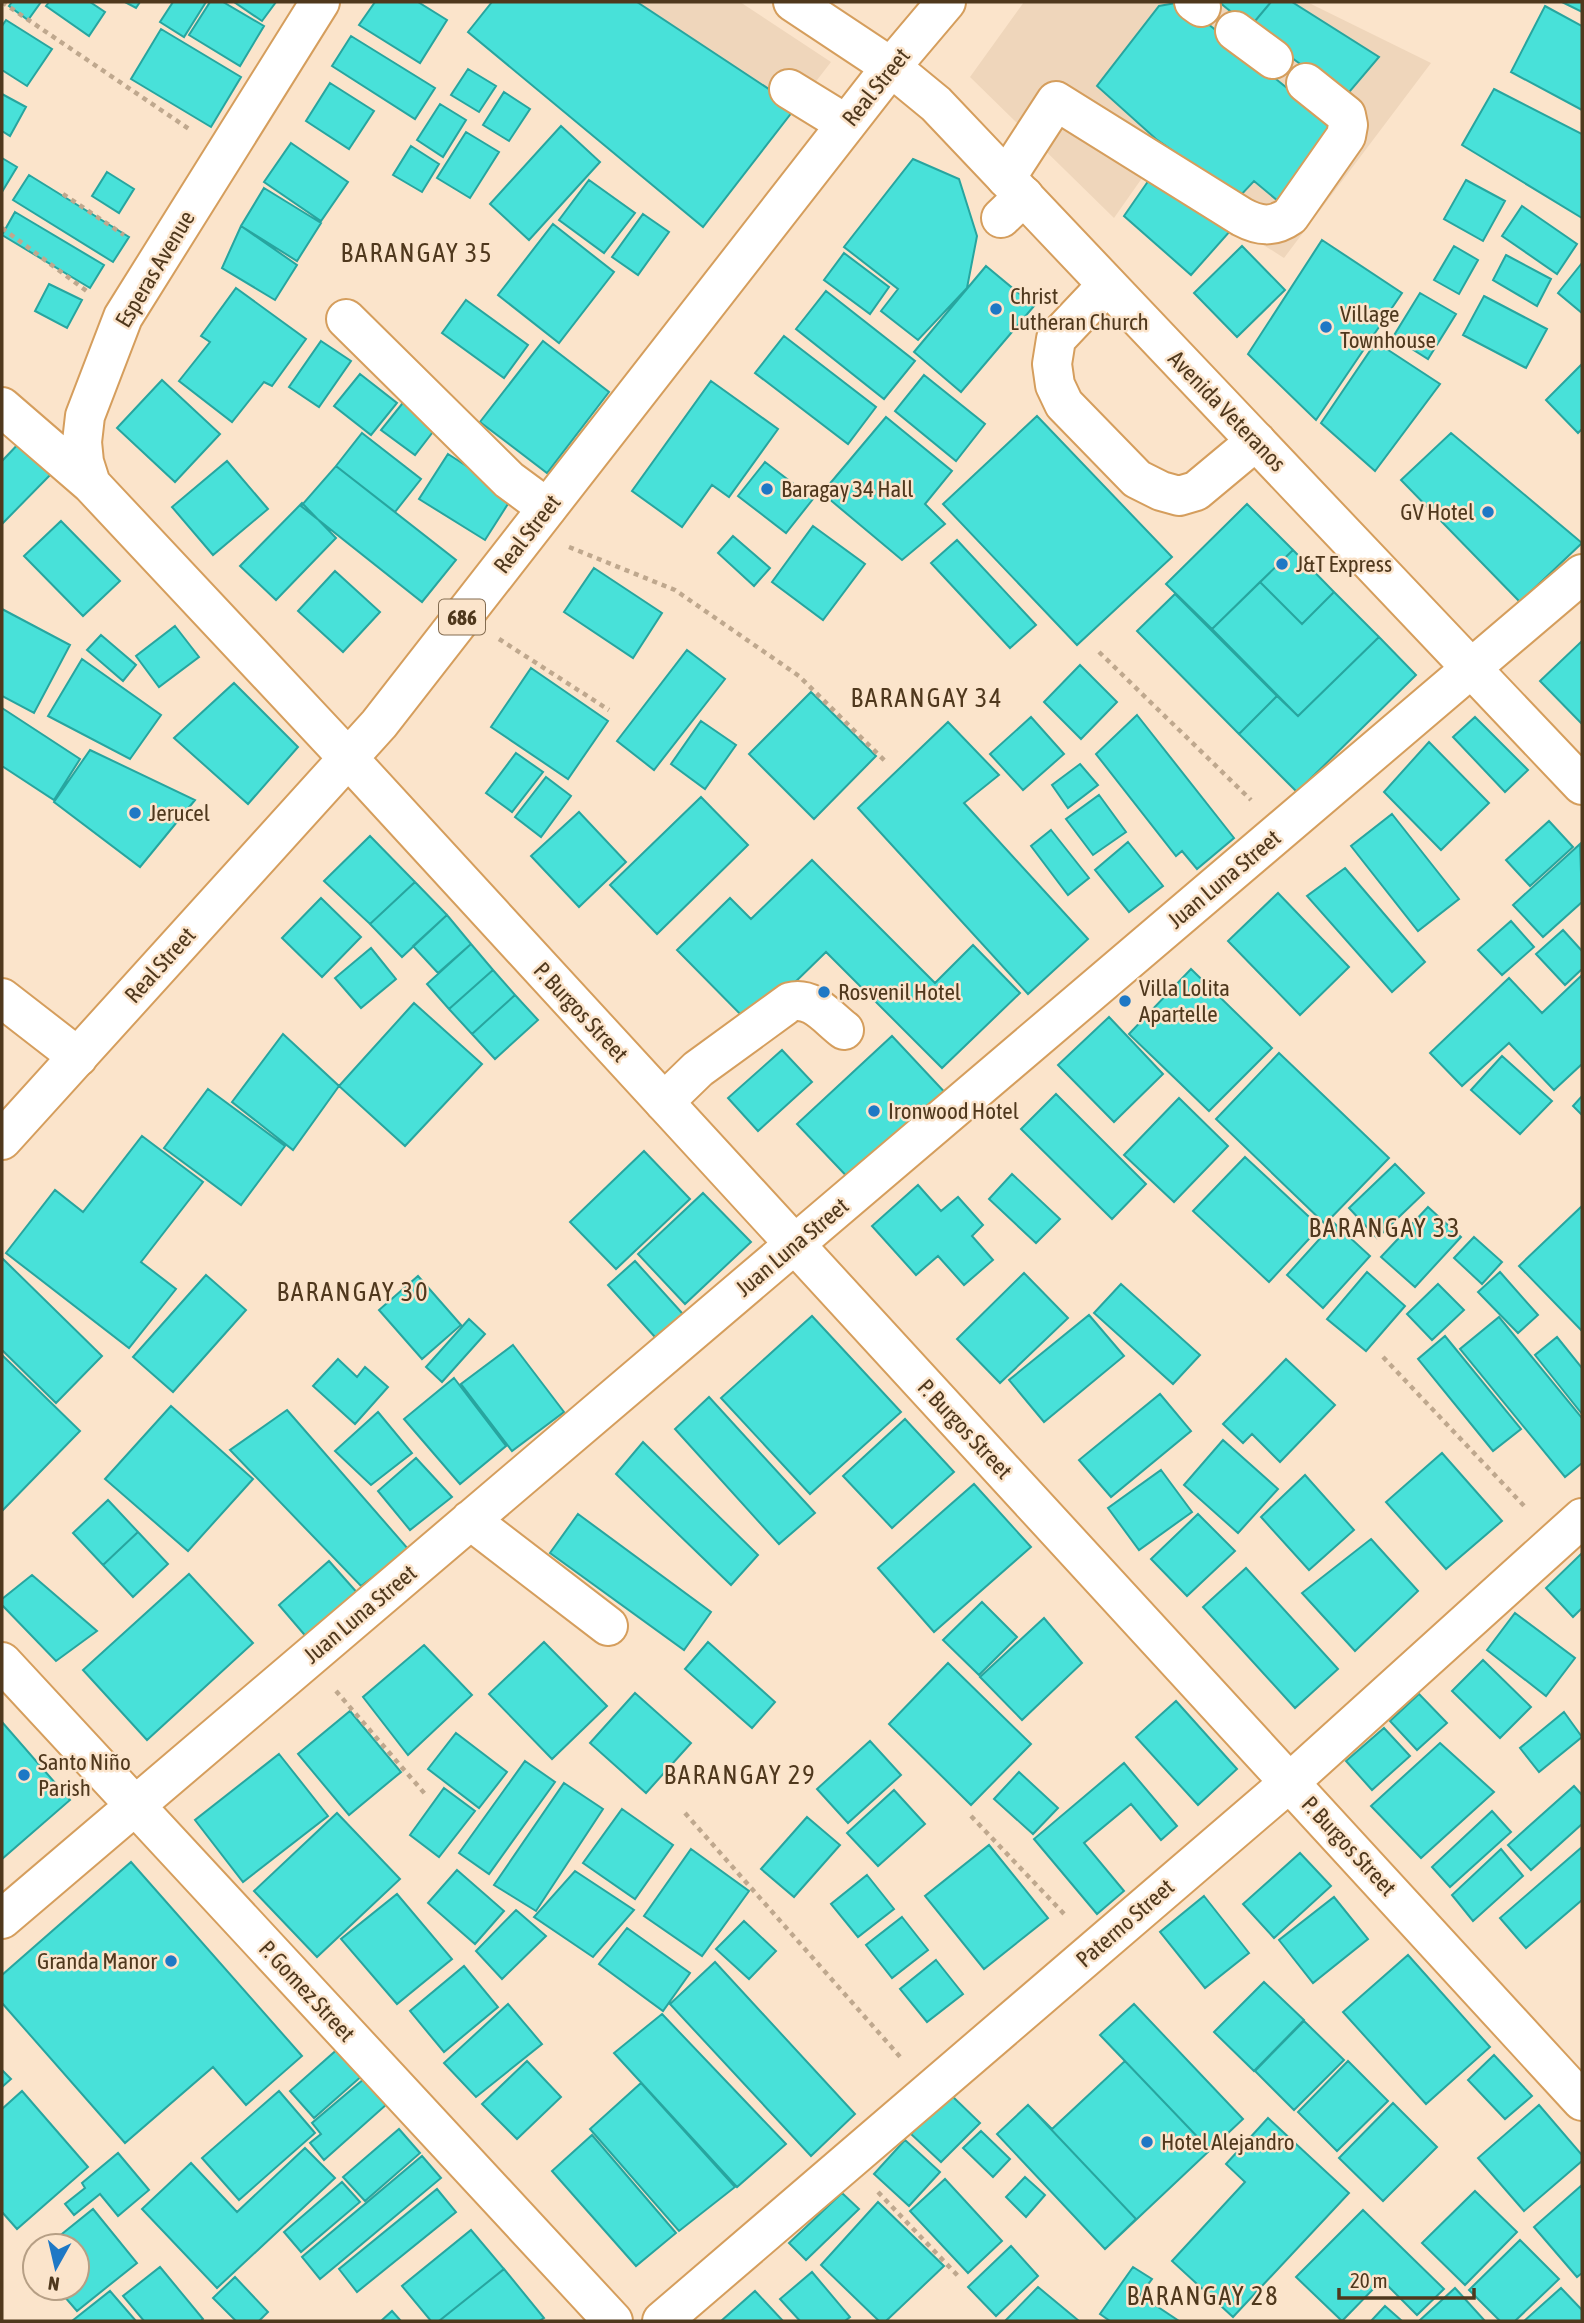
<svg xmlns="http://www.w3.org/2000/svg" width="1584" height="2323" font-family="'Asap Condensed',sans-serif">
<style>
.built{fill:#efd6bb}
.building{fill:#48e1d9;stroke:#27a59f;stroke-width:2}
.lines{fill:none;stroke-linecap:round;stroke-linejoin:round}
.minor-casing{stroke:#d59e5d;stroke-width:42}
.major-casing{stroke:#d59e5d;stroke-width:42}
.path{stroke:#bfa88e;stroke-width:4.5;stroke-dasharray:5 5;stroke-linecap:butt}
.minor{stroke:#fff;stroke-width:38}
.major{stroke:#fff;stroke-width:38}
.poi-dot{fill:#1e78c5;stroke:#fbe4cb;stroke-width:2.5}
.labels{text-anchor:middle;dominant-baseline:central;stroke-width:5;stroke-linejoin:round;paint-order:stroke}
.shield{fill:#fbe4cb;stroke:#836c51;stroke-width:2}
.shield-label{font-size:21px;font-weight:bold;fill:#4f381d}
.street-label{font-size:23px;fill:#4f381d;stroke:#fbe4cb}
.poi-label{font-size:23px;fill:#4f381d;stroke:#fbe4cb;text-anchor:start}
.quarter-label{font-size:26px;letter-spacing:2px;fill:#4f381d;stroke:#fbe4cb}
</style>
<rect width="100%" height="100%" fill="#fbe4cb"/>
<path class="built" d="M492,2H740L831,62L703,227L468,32Z
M1024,2H1307L1431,63L1284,258L1147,171L1114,218L970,77Z"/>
<path class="building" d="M12,2H41L28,20L9,6Z
M49,2H90L105,12L89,36L46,6Z
M125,2H140L136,8Z
M173,2H206L184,37L160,22Z
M210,2H223L264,26L240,66L189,35Z
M234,2H276L262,21Z
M375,2H418L447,20L420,63L359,25Z
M492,2H637L796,107L703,227L468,32Z
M1181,2L1324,118L1330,129L1284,206L1254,181L1239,197L1156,139L1097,86L1159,6Z
M1219,2H1271L1250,27Z
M1271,2H1292L1379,57L1345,97L1250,27Z
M1562,2H1582V12Z
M1545,6L1582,26V110L1511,72Z
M6,20L52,49L27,86L2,70V26Z
M161,29L241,77L211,127L131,79Z
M351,36L435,88L415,119L332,66Z
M468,69L496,86L479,112L451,95Z
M330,83L374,111L349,149L306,121Z
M1494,89L1582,134V218L1462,145Z
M504,92L530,109L509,141L483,125Z
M2,94L26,107L10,136L2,131Z
M440,104L466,120L443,157L417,140Z
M561,126L600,162L529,240L490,204Z
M466,132L499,152L470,198L437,178Z
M291,143L348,182L321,221L264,182Z
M411,146L439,164L422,192L393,175Z
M2,158L17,167L2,192Z
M913,159L959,179L977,236L967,288L918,340L881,311L898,289L844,247Z
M107,172L134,189L119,213L92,196Z
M29,175L129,237L113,262L13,200Z
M1151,177L1231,230L1191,275L1124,216Z
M589,180L635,213L604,253L559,220Z
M1466,180L1505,201L1483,241L1444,219Z
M264,188L321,223L297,261L241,226Z
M1522,206L1577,244L1557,274L1502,236Z
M15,212L104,265L90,288L2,235Z
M643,214L669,232L638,275L612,257Z
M553,224L614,272L559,343L498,295Z
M241,226L297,265L275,300L222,268Z
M1322,240L1402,293L1316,420L1248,354Z
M1242,246L1285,290L1237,337L1194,293Z
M1454,246L1478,260L1459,294L1434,280Z
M844,253L889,287L870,314L824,280Z
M1506,255L1551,279L1537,306L1493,280Z
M1582,263V313L1558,293Z
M986,266L1034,306L961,392L914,352Z
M49,284L82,300L67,328L35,311Z
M236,288L306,339L272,386L264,382L232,422L179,381L210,342L201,336Z
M826,291L915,361L884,399L796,329Z
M1420,293L1456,314L1428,359L1393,337Z
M1484,296L1547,329L1526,368L1463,335Z
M466,300L528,345L504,378L442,333Z
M784,336L876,407L848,444L755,373Z
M321,341L351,361L319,407L289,387Z
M543,341L609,392L547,473L480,422Z
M1376,342L1440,384L1375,471L1321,423Z
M1582,364V429L1578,433L1546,400Z
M360,374L397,403L371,435L334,406Z
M924,375L985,424L956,461L895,411Z
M162,380L220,434L175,482L117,428Z
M711,381L778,429L729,497L712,485L682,527L632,491Z
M406,399L439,424L415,455L381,430Z
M1037,416L1172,557L1077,645L943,504Z
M886,417L952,471L925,504L945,524L902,560L822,493Z
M362,433L421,479L395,512L336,466Z
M1451,433L1582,543L1520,602L1401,480Z
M24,438L56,469L2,524V461Z
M448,454L513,496L485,540L419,499Z
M227,461L268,509L213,555L172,507Z
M765,462L813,499L786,533L738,496Z
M336,466L456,560L422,602L301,506Z
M302,503L336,538L276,600L240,566Z
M1247,504L1293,550L1212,629L1166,584Z
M61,521L120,581L83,616L24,556Z
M813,526L865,564L823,620L772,582Z
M733,536L770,568L754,586L718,553Z
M957,540L1036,625L1010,648L931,563Z
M1293,550L1334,592L1302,624L1260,582Z
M594,568L662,613L633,658L564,612Z
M335,571L380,612L343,652L298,611Z
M1260,582L1302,624L1334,592L1379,637L1298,716L1212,629Z
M1175,594L1277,696L1239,734L1137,631Z
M2,609L70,645L34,713L2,696Z
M175,626L199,657L159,687L136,656Z
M101,635L136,665L123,681L87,650Z
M1379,637L1416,675L1297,792L1239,734L1277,696L1298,716Z
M1582,641V724L1540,681Z
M687,650L725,679L654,770L617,741Z
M82,659L161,715L130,759L48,716Z
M1080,665L1117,702L1081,739L1044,702Z
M531,668L608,721L568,779L491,727Z
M234,683L298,747L248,804L174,738Z
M811,692L876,756L814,819L749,754Z
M2,708L80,759L54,800L2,766Z
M1137,715L1234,838L1197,869L1182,851L1176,856L1096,754Z
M1031,717L1064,754L1023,790L990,754Z
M1475,717L1528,770L1505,792L1453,737Z
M701,721L736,745L705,789L671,764Z
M948,722L999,775L964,803L1088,939L1028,994L858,808Z
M1429,742L1489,803L1441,850L1384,792Z
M90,750L195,800L140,867L54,802Z
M516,753L543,772L512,812L486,793Z
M1080,764L1098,785L1068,808L1052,785Z
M546,777L571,796L541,837L515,817Z
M1099,795L1126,832L1093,855L1066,819Z
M701,797L748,845L657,934L610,885Z
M579,812L626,862L579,907L531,856Z
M1392,814L1459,899L1418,931L1351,846Z
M1549,821L1573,847L1530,886L1506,860Z
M1051,830L1089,878L1068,895L1031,846Z
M370,836L415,882L370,924L324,881Z
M1128,842L1163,886L1129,912L1095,870Z
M1580,844L1582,902L1543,937L1513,905Z
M812,860L935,983L973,945L1020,993L942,1068L826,952L751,1025L677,950L730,898L751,919Z
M1345,868L1425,962L1392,992L1307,896Z
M415,882L447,915L402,957L370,924Z
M1278,893L1349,967L1300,1015L1228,941Z
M321,898L361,937L322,977L282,938Z
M447,915L471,944L438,973L413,946Z
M1511,921L1534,947L1502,975L1478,950Z
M1563,930L1582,951V969L1565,985L1536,954Z
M471,944L493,970L449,1009L427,984Z
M371,948L396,979L361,1008L335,978Z
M1191,969L1272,1048L1209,1111L1129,1034Z
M493,970L515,995L472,1034L449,1009Z
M1582,975V1064L1554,1090L1509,1043L1462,1086L1430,1053L1509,978L1542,1013Z
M515,995L538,1020L495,1059L472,1034Z
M414,1003L482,1064L405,1146L339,1086Z
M1109,1017L1163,1074L1114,1122L1058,1065Z
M283,1034L339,1086L293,1150L232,1102Z
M892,1036L951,1099L856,1186L797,1124Z
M782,1050L812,1082L758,1131L728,1098Z
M1279,1053L1389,1158L1325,1224L1216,1119Z
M1502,1056L1552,1101L1520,1134L1471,1090Z
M208,1089L285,1146L241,1205L164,1148Z
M1056,1094L1146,1184L1112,1219L1021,1129Z
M1582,1096V1115L1573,1106Z
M1179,1098L1228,1146L1174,1202L1124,1155Z
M142,1136L203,1182L141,1262L176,1289L129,1348L6,1253L55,1190L83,1212Z
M644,1151L690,1199L616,1269L570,1222Z
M1245,1157L1320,1227L1269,1282L1193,1211Z
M1395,1164L1424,1193L1377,1238L1349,1208Z
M1012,1174L1060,1219L1036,1243L989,1199Z
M918,1185L941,1211L958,1197L983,1225L972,1236L993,1260L964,1285L938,1256L916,1275L872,1226Z
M703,1193L751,1242L685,1304L638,1254Z
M1428,1207L1461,1237L1415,1287L1381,1257Z
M1581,1207L1582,1208V1331L1519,1266Z
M1334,1223L1370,1256L1323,1308L1287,1275Z
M1474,1237L1502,1262L1482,1284L1454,1258Z
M2,1258L102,1356L56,1403L2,1350Z
M635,1261L691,1323L664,1347L608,1285Z
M1367,1272L1405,1306L1366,1351L1327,1319Z
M1500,1272L1538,1315L1518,1333L1478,1292Z
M1024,1273L1068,1318L1000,1383L957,1339Z
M206,1275L246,1310L173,1392L133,1357Z
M418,1276L461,1325L422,1359L379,1310Z
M1121,1284L1200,1355L1173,1384L1094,1313Z
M1438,1284L1464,1310L1432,1340L1407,1314Z
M1089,1315L1124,1356L1044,1422L1009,1380Z
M812,1316L901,1412L810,1494L721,1398Z
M1499,1317L1582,1418V1463L1565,1477L1460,1349Z
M469,1319L485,1334L442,1382L426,1367Z
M1445,1336L1521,1429L1493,1451L1418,1359Z
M1557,1337L1582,1368V1414L1535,1355Z
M513,1345L564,1412L512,1451L461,1384Z
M2,1355L80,1431L2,1511Z
M338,1359L357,1377L365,1367L388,1387L355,1424L313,1386Z
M1286,1359L1335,1405L1280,1462L1252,1434L1243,1443L1223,1424Z
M454,1378L506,1446L460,1484L404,1419Z
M1160,1394L1191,1431L1111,1497L1079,1460Z
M709,1397L815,1513L779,1544L675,1429Z
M171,1406L253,1479L188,1551L105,1479Z
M287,1410L409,1550L361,1586L230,1450Z
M378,1412L412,1453L371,1485L335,1451Z
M905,1419L954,1472L892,1528L843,1476Z
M1223,1440L1278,1489L1238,1533L1184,1485Z
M643,1442L758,1555L731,1585L616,1474Z
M1442,1453L1502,1521L1446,1569L1386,1502Z
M416,1458L452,1497L410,1530L378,1491Z
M1161,1470L1192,1512L1139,1550L1108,1508Z
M1305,1475L1354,1530L1309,1570L1261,1517Z
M974,1484L1031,1547L934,1632L878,1568Z
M108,1500L138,1532L103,1565L73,1533Z
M578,1514L711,1612L684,1650L550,1553Z
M1198,1514L1235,1551L1187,1596L1151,1559Z
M138,1532L168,1564L133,1597L103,1565Z
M1371,1539L1418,1591L1355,1651L1302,1593Z
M1582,1553V1608L1573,1617L1546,1588Z
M329,1561L360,1596L309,1640L279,1605Z
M1246,1568L1338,1669L1295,1708L1203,1607Z
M189,1574L253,1643L147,1740L83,1670Z
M32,1575L97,1631L56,1661L2,1605V1599Z
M982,1602L1017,1637L979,1675L943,1640Z
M1515,1613L1575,1658L1546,1696L1487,1650Z
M1044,1618L1082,1663L1022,1720L980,1677Z
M544,1642L607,1706L552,1759L489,1694Z
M708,1642L775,1702L752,1728L685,1669Z
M424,1645L472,1695L408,1755L363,1697Z
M1483,1660L1531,1707L1500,1738L1452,1691Z
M948,1663L1031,1744L971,1805L889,1724Z
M635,1693L691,1743L646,1793L590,1743Z
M1419,1694L1447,1723L1417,1750L1390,1721Z
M1176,1701L1237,1769L1198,1805L1136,1737Z
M350,1711L401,1772L349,1815L298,1754Z
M1564,1712L1582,1737L1539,1772L1520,1748Z
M2,1722L70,1800L2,1859Z
M1384,1728L1410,1756L1372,1790L1346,1761Z
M456,1733L507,1772L479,1808L428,1769Z
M870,1741L901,1775L848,1823L817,1789Z
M1440,1743L1494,1792L1421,1858L1371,1806Z
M279,1754L328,1816L243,1882L195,1820Z
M525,1761L555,1782L489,1874L459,1853Z
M1124,1763L1177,1826L1161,1840L1131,1804L1084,1843L1124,1891L1097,1914L1034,1839Z
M1019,1772L1058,1808L1033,1834L994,1799Z
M564,1783L603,1809L536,1911L494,1885Z
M1574,1786L1582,1795V1824L1531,1870L1508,1845Z
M444,1788L475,1811L439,1857L410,1835Z
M894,1790L925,1824L878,1866L847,1833Z
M622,1809L673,1845L635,1899L583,1863Z
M1492,1811L1511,1832L1450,1887L1432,1867Z
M337,1813L400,1879L317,1957L254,1891Z
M807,1817L840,1845L794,1897L761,1869Z
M989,1845L1048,1918L984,1969L925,1896Z
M1582,1847V1900L1526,1948L1500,1918Z
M691,1849L749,1891L702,1956L644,1916Z
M1501,1849L1523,1876L1473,1921L1452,1895Z
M1300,1853L1331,1886L1274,1938L1243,1904Z
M131,1862L302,2056L246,2105L213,2067L125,2143L2,2003V1975Z
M457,1870L504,1911L475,1944L428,1903Z
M575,1871L634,1910L593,1957L534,1917Z
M867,1875L894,1909L858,1937L831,1904Z
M397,1894L452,1959L397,2004L341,1939Z
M1204,1896L1249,1953L1205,1988L1160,1932Z
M1334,1897L1368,1939L1313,1983L1279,1940Z
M516,1910L546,1936L502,1979L476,1951Z
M902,1917L928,1950L892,1978L866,1945Z
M744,1921L776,1951L749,1979L716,1949Z
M627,1928L690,1973L663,2011L599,1964Z
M1408,1955L1490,2047L1426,2104L1343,2012Z
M936,1960L963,1994L927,2022L900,1989Z
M715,1962L855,2114L811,2156L670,2004Z
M464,1966L498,2007L444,2052L410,2011Z
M1264,1982L1304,2020L1254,2071L1214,2032Z
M508,2004L542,2044L476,2097L444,2063Z
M1134,2004L1243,2119L1210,2150L1100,2035Z
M1134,2004L1243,2119L1105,2249L997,2134L1028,2105L1052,2129L1125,2061L1100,2035Z
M662,2014L786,2144L737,2187L614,2053Z
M1304,2021L1344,2060L1294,2110L1255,2071Z
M340,2047L364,2074L314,2118L290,2091Z
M1494,2055L1532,2096L1505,2119L1468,2080Z
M527,2061L561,2097L517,2139L482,2104Z
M1348,2061L1388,2101L1337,2151L1298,2112Z
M2,2070L11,2079L2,2087Z
M364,2079L387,2104L324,2160L310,2143L321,2134L312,2123Z
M641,2083L735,2187L679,2231L590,2129Z
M22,2091L88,2167L17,2229L2,2212V2109Z
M279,2091L315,2133L239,2200L202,2158Z
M950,2094L980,2123L941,2162L911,2134Z
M1393,2103L1437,2147L1383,2201L1339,2158Z
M1028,2105L1136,2219L1105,2249L997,2134Z
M1539,2105L1582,2155V2161L1524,2211L1478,2158Z
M1268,2118L1349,2193L1233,2317L1172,2261L1245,2182L1226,2164Z
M399,2129L420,2153L365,2201L343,2177Z
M981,2131L1010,2159L993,2177L963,2148Z
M592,2135L676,2233L636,2266L552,2171Z
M905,2140L940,2172L909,2206L874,2174Z
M305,2148L335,2178L217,2288L142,2209L191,2163L237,2212Z
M118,2153L149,2190L118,2216L100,2194L74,2215L65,2204L85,2188L82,2183Z
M422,2156L441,2178L320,2279L302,2257Z
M1025,2177L1045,2195L1026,2217L1006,2197Z
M945,2179L1002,2241L968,2273L910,2211Z
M342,2182L360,2202L301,2252L284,2232Z
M1582,2185V2273L1577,2277L1534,2227Z
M437,2189L456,2212L357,2292L339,2269Z
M1475,2191L1517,2232L1465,2285L1422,2243Z
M842,2193L859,2209L806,2260L789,2243Z
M878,2202L944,2266L886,2321H879L821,2265Z
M93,2209L137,2263L77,2311L57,2288H77V2246H47Z
M1363,2210L1444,2289L1417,2315L1382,2280L1342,2321L1296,2277Z
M471,2230L504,2269L439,2321H431L402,2286Z
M1520,2240L1559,2279L1515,2321H1500L1469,2290Z
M1011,2246L1038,2276L996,2316L968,2287Z
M160,2267L203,2319L201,2321H144L123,2296Z
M1133,2267L1152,2279L1140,2295L1179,2321H1110L1100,2314Z
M504,2269L544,2318L539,2321H439Z
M812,2272L850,2317L845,2321H800L780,2299Z
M235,2277L268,2312L259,2321H236L213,2298Z
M1038,2287L1079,2321H1005Z
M1455,2288L1485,2321H1419Z
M1561,2288L1582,2310V2321H1524Z
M110,2291L136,2321H72Z
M755,2291L783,2321H721Z
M1385,2306L1402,2321H1371Z
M392,2311L401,2321H381Z"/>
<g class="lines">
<defs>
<path id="minor" d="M320,2L123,317L85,416L82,442L84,462L91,484L347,757
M1194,2L1201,7
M1235,31L1273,59
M789,89L846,124
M1006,178L1056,101L1242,217C1259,226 1273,228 1290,216L1346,136L1348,125L1346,115L1306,83
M1001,218L1024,196
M1107,285L1056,339L1052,364L1055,385L1064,404L1137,479L1161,491L1179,496L1196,491L1256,441
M346,319L509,480L547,508
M2,407L91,484
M2,998L78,1057
M664,1102L698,1069L790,1002C812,996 827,1017 844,1030
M470,1520L608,1626
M2,1662L613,2321
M2,1919L1582,574
M662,2321L1290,1782L1582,1518"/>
<path id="major" d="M793,2L891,67L936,104L1582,785
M347,757L1582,2101
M2,1140L379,724L891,67L946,2"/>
</defs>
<use href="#minor" class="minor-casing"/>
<use href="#major" class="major-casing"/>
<path class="path" d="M2,2L189,129
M63,194L124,235
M2,228L88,292
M569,547L675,590L799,676L887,763
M499,639L609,710
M1099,652L1251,800
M1383,1357L1527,1509
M336,1691L425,1794
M685,1813L902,2059
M971,1816L1067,1917
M878,2192L959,2277"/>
<use href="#minor" class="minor"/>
<use href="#major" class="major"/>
</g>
<g class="poi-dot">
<circle cx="996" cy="309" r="7"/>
<circle cx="1326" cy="327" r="7"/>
<circle cx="767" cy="489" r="7"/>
<circle cx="1488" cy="512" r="7"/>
<circle cx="1282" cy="564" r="7"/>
<circle cx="135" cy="813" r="7"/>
<circle cx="824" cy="992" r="7"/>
<circle cx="1125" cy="1001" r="7"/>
<circle cx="874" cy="1111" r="7"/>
<circle cx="24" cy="1775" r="7"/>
<circle cx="171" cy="1961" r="7"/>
<circle cx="1147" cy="2142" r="7"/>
</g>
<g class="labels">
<rect class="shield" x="439" y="599.5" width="46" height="35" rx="5"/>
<g class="shield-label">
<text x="462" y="617">686</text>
</g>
<g class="street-label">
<text transform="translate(876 87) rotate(-51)">Real Street</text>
<text transform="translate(155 269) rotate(-59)">Esperas Avenue</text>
<text transform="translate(1227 411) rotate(46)">Avenida Veteranos</text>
<text transform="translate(527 534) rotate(-52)">Real Street</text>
<text transform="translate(1224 879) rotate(-40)">Juan Luna Street</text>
<text transform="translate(160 965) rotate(-48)">Real Street</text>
<text transform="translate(581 1012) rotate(47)">P. Burgos Street</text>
<text transform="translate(792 1247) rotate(-40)">Juan Luna Street</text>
<text transform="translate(965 1429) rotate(47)">P. Burgos Street</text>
<text transform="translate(360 1614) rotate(-40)">Juan Luna Street</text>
<text transform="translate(1349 1846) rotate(47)">P. Burgos Street</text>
<text transform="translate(1125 1923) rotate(-41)">Paterno Street</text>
<text transform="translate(307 1991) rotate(47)">P. Gomez Street</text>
</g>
<g class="poi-label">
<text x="1010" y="296">Christ<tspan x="1010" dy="26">Lutheran Church</tspan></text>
<text x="1340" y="314">Village<tspan x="1340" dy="26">Townhouse</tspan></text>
<text x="781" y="489">Baragay 34 Hall</text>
<text x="1474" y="512" text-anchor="end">GV Hotel</text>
<text x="1296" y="564">J&amp;T Express</text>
<text x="149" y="813">Jerucel</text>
<text x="1139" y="988">Villa Lolita<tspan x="1139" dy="26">Apartelle</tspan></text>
<text x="838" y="992">Rosvenil Hotel</text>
<text x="888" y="1111">Ironwood Hotel</text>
<text x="38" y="1762">Santo Niño<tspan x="38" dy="26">Parish</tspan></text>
<text x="157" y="1961" text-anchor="end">Granda Manor</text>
<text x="1161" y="2142">Hotel Alejandro</text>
</g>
<g class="quarter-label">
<text x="417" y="253">BARANGAY 35</text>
<text x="927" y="698">BARANGAY 34</text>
<text x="1385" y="1228">BARANGAY 33</text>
<text x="353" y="1292">BARANGAY 30</text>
<text x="740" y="1775">BARANGAY 29</text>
<text x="1203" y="2296">BARANGAY 28</text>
</g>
</g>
<rect width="1584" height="2323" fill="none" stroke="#4f381d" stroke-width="7"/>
<g transform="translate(56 2267) rotate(188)"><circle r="33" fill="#fbe4cb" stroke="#b69f85" stroke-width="2"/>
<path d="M0-5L12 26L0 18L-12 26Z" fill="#1e78c5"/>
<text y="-10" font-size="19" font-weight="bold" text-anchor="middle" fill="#4f381d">N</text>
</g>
<path d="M1339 2288v10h135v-10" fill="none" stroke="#4f381d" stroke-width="3.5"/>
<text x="1350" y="2288" font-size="21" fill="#4f381d" stroke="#fbe4cb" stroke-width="5" paint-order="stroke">20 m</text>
</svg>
